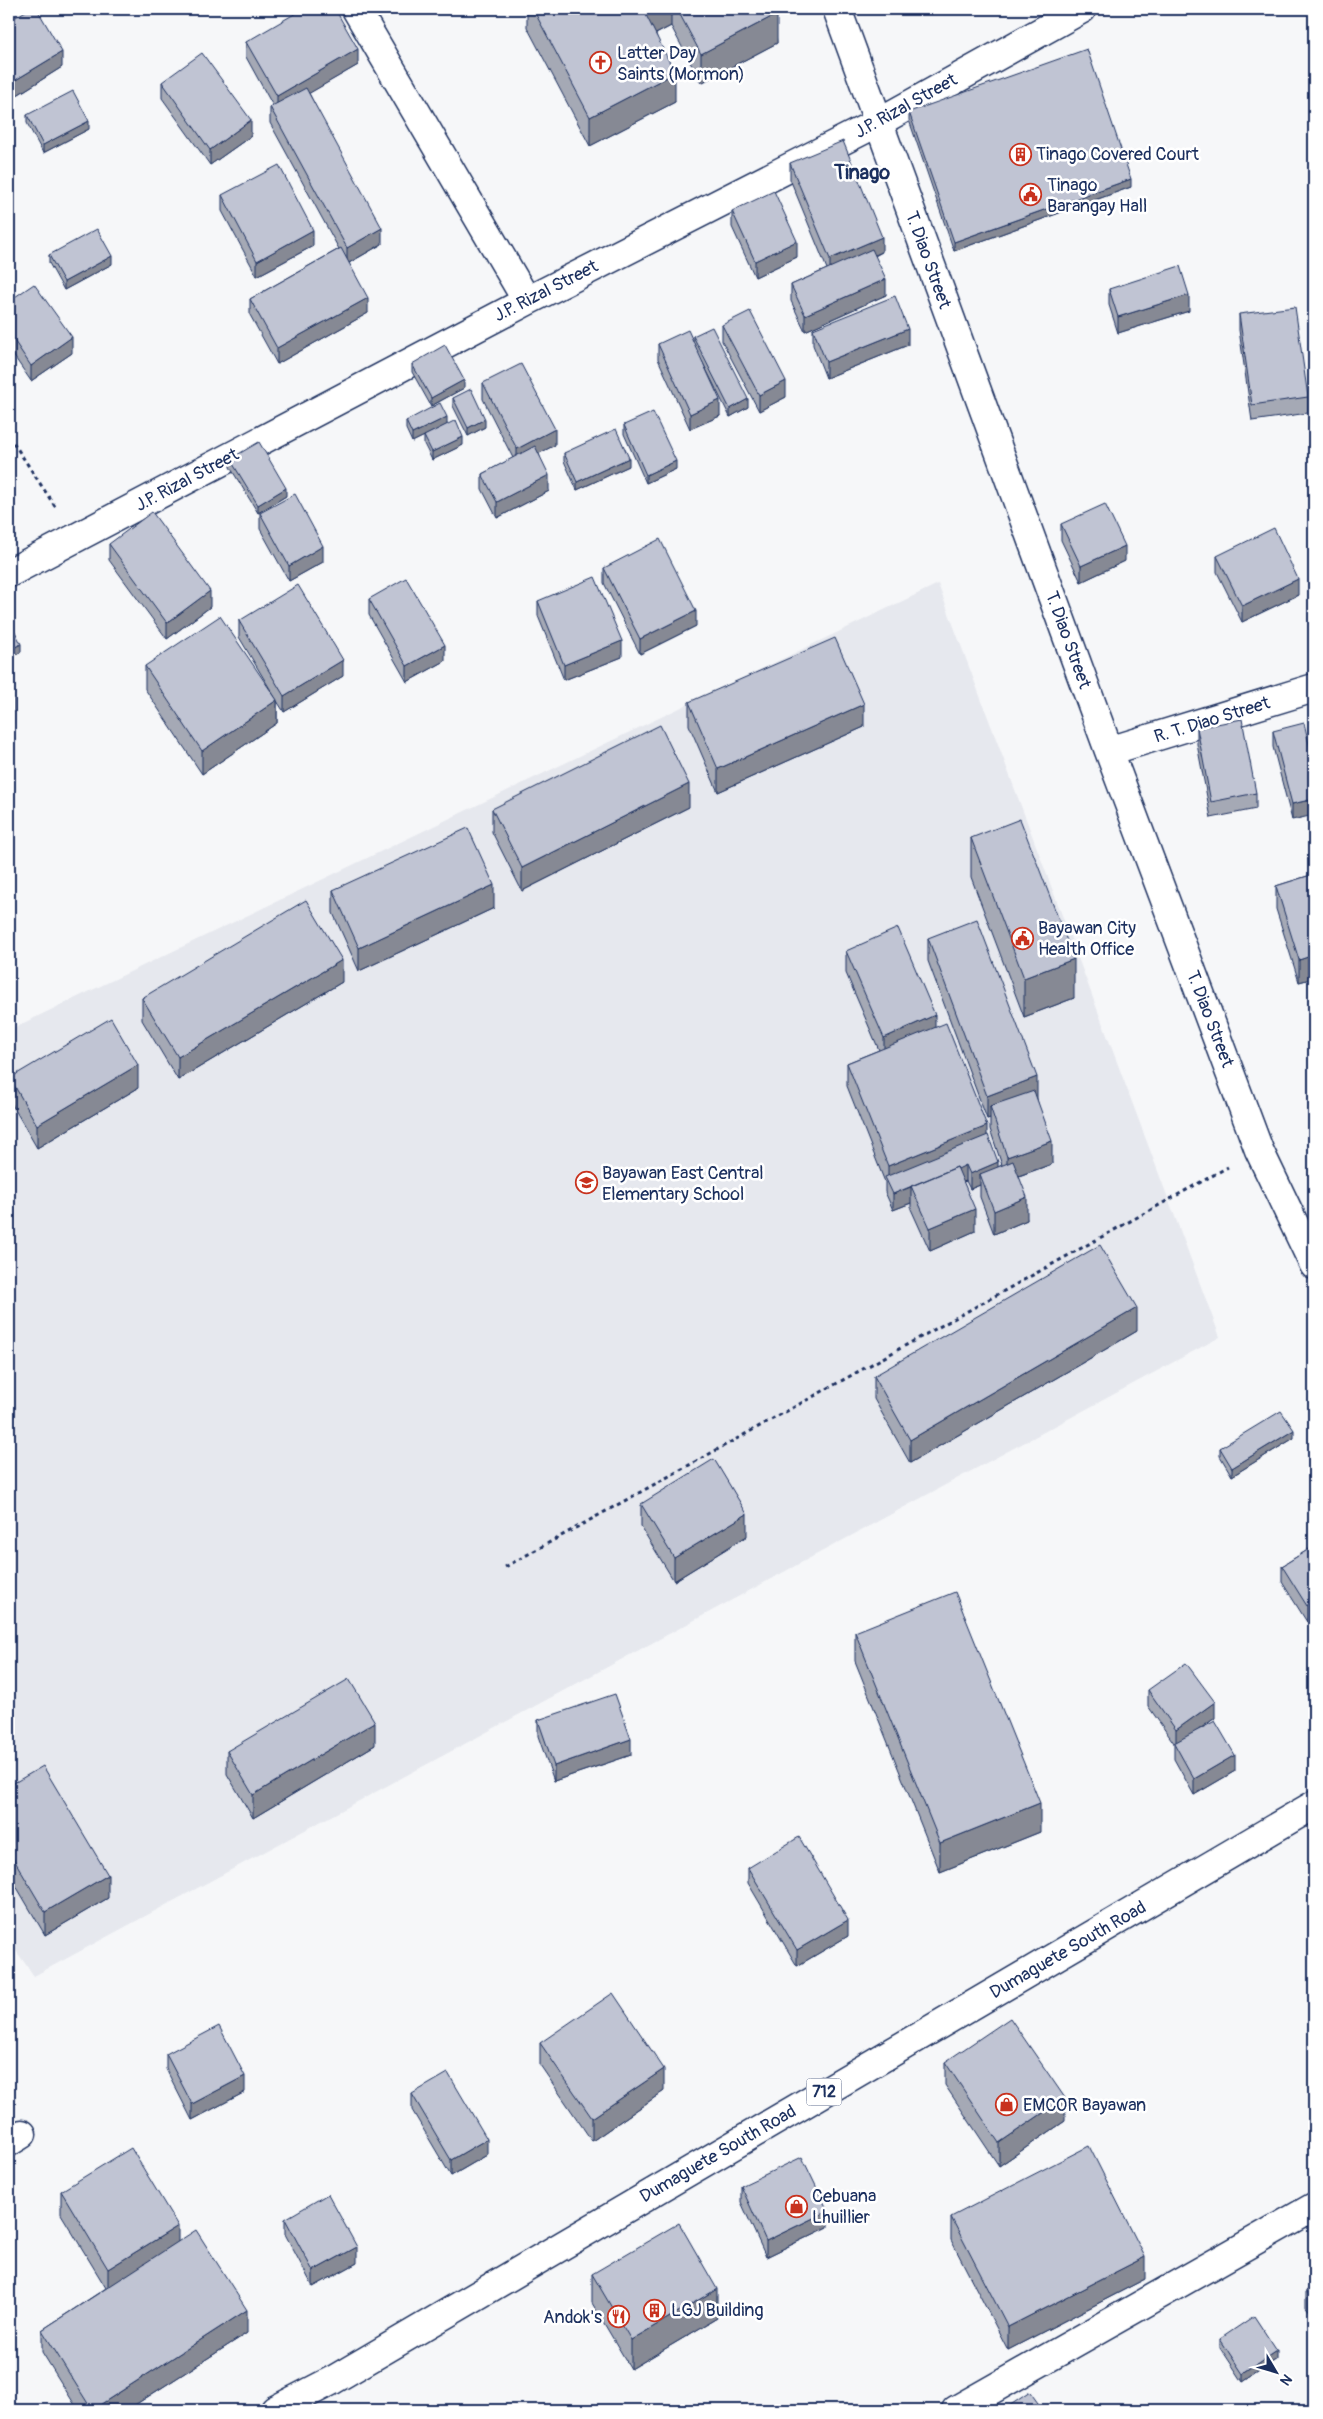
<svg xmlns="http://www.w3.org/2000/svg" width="1323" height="2419" font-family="Pangolin,sans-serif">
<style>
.built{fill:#e6e8ee}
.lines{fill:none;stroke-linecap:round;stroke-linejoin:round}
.minor-casing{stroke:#1b2f5e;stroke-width:31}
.tertiary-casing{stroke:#1b2f5e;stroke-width:31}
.trunk-casing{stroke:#1b2f5e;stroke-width:31}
.path{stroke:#1b2f5e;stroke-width:3;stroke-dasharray:4 4;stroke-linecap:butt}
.minor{stroke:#fff;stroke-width:28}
.tertiary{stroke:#fff;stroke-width:28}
.trunk{stroke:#fff;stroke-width:28}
.wall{fill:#a5a9b5;stroke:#1b2f5e}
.shaded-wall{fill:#868994;stroke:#1b2f5e}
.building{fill:#c0c4d3;stroke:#1b2f5e}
.labels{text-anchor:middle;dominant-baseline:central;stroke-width:5;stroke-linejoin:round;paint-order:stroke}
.shield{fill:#fff;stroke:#5f6d8e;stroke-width:1}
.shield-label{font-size:16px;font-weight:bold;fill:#1b2f5e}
.poi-label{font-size:18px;fill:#1b2f5e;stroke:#fff;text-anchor:start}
.street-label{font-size:18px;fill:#1b2f5e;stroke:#fff}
.quarter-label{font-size:20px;font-weight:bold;fill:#1b2f5e;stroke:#fff}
</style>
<rect width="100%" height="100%" fill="#f6f7f9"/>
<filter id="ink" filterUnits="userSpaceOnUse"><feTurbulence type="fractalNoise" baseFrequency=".02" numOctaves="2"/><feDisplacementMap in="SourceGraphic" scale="10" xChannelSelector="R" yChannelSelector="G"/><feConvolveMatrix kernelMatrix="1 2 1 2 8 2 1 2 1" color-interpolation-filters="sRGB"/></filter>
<g filter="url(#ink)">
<path class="built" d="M938,584L1220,1337L34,1976L9,1941V1030Z"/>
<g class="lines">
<defs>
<path id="minor" d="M356,9L527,301
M9,573L527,301L877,123
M9,2142L22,2134
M956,2410L1314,2207"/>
<path id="tertiary" d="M837,9L1109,751L1259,1150L1314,1265
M877,123L1082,9
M1109,751L1314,688"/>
<path id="trunk" d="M275,2410L333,2380L1314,1805"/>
</defs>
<use href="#minor" class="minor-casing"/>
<use href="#tertiary" class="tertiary-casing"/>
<use href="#trunk" class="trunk-casing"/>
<path class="path" d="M9,436L56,508
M505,1567L1228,1167"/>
<use href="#minor" class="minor"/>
<use href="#tertiary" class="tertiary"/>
<use href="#trunk" class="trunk"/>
</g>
<path class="wall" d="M527,9H774L777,43L701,83L671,26L656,34L675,102L590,146L527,27Z
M9,21L62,67L14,97L9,88Z
M246,42L358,65L309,93L382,244L349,263L368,313L277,364L250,315V299L339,249L270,123V107L273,106L246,57Z
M162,82L251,136L210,165L162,98Z
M909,112L1131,187L954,251L909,120Z
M27,115L89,129L43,153L27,123Z
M790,163L882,252L875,256L886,295L805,331L791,301V285L827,269L790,179Z
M222,195L313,246L257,276L222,211Z
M732,211L797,257L755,277L732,227Z
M49,255L112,264L64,290L49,263Z
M1109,289L1189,311L1118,333L1109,305Z
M9,301L72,353L31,381L9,349Z
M1239,314L1308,397V413L1252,421L1239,330Z
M722,325L786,397L759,411L722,341Z
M813,329L908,345L826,378L813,345Z
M693,336L748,407L730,417L702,361L720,416L690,429L658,359V344L693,342Z
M412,364L464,388L431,406L412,372Z
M483,383L555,445L539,453L549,491L497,518L482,489V474L513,458L483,399Z
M453,398L485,427L468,436L453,406Z
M406,421L447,425L412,442L406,429Z
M624,425L676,469L646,483L624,434Z
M424,436L463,445L432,460L424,444Z
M564,453L629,466L577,490L564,461Z
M230,459L286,496L258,513L230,467Z
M260,513L323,562L289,581L260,529Z
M1061,524L1125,561L1081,582L1061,540Z
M109,544L210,607L167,639L109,560Z
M1217,556L1298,595L1242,622L1217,572Z
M604,568L696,626L640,654L604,583Z
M369,599L445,661L407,682L369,615Z
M538,601L622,657L564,680L538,616Z
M239,621L343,676L284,712L277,701V723L202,774L145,689V666L276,699L239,637Z
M689,702L864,727L718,792L689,725Z
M1197,728L1256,793V809L1211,818L1197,744Z
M1273,731L1314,765L1292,820L1273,747Z
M689,807L522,891L492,832V809Z
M971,838L1074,998L1024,1017L971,877Z
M1314,874V978L1299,982L1276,909V886Z
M333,890L494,908L359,971L333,913Z
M928,938L1037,1099L1052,1164L1019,1176L1027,1220L994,1234L980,1197V1185L970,1189L966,1181L963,1182L975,1231L930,1251L911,1209V1203L893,1210L885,1192V1182L847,1086V1063L879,1050L846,973V951L935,1027L987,1135L998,1167L1002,1165L990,1129V1118L987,1119L928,961Z
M342,982L178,1080L142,1020V998Z
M10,1078L138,1088L37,1148L10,1101Z
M1137,1331L910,1463L874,1399V1376Z
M1294,1438L1232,1476L1220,1456V1448Z
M641,1504L747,1536L674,1581L641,1527Z
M1314,1546L1307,1622L1282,1582V1566Z
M855,1632L1040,1832L940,1872L855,1661Z
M1148,1690L1215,1718L1197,1731L1235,1771L1194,1795L1174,1759V1743L1148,1706Z
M538,1720L631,1755L554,1781L538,1736Z
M375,1745L253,1818L227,1774V1751Z
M9,1786L108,1898L45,1935L9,1874Z
M748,1868L848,1936L797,1966L748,1883Z
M540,2043L664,2091L592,2141L540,2065Z
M166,2054L245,2092L192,2120L166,2069Z
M945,2062L1065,2121L999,2166L945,2085Z
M412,2094L487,2155L451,2176L412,2110Z
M741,2186L828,2227L766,2257L741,2202Z
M61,2191L178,2242L247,2333L127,2410H78L42,2352V2330L106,2288L61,2214Z
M951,2217L1145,2279L1008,2350L951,2240Z
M285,2219L357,2263L313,2287L285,2234Z
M592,2274L717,2318L631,2369L592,2303Z
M1314,2284V2316L1306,2307V2291Z
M1220,2339L1277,2359L1243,2382L1220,2347Z"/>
<path class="shaded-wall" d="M648,9H671V26L644,40V11Z
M777,14V43L701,83V54Z
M358,49V65L277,112V96Z
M62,52V67L14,97V81Z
M675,73V102L590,146V117Z
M251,120V136L210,165V150Z
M89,121V129L43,153V145Z
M1131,179V187L954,251V242Z
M382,228V244L347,264V248Z
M313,230V246L257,276V261Z
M882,237V252L830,275V259Z
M797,241V257L755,277V261Z
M112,256V264L64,290V282Z
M886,279V295L805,331V315Z
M1189,295V311L1118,333V317Z
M368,298V313L277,364V348Z
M908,329V345L826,378V362Z
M72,337V353L31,381V366Z
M464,380V388L431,406V398Z
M786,381V397L759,411V395Z
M748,399V407L730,417V409Z
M720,400V416L690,429V414Z
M447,417V425L412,442V434Z
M485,419V427L468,436V428Z
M555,429V445L517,465V449Z
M463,437V445L432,460V452Z
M629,458V466L577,490V482Z
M676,461V469L646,483V475Z
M549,475V491L497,518V502Z
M286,488V496L258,513V505Z
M323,546V562L289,581V566Z
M1125,546V561L1081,582V566Z
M1298,579V595L1242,622V606Z
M210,591V607L167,639V623Z
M696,611V626L640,654V639Z
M622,641V657L564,680V665Z
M21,644V652L9,658V650Z
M445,645V661L407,682V666Z
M343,660V676L284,712V696Z
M13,695V724L9,726V697Z
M277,700V723L202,774V751Z
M864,704V727L718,792V769Z
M689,784V807L522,891V868Z
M1314,799V815L1292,820V804Z
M494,885V908L359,971V948Z
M1314,955V978L1299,982V960Z
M1074,959V998L1024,1017V978Z
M342,960V982L178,1080V1057Z
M935,1015V1038L884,1061V1038Z
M138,1065V1088L37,1148V1125Z
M1037,1077V1100L990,1106V1118L987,1119V1096Z
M987,1126V1148L888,1183V1166Z
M1052,1141V1164L1007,1180V1157Z
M998,1162V1177L980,1174V1185L970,1189V1174Z
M966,1165V1181L918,1200L912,1187Z
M911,1187V1203L893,1210V1194Z
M1027,1197V1220L994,1234V1211Z
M975,1209V1231L930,1251V1228Z
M1137,1308V1331L910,1463V1440Z
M1294,1430V1438L1232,1476V1468Z
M747,1514V1536L674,1581V1558Z
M1314,1602V1618L1307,1622V1606Z
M1215,1702V1718L1176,1746V1730Z
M375,1722V1745L253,1818V1795Z
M631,1739V1755L554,1781V1766Z
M1235,1755V1771L1194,1795V1779Z
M1040,1803V1832L940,1872V1843Z
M108,1875V1898L45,1935V1912Z
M848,1920V1936L797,1966V1950Z
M664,2069V2091L592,2141V2118Z
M245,2076V2092L192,2120V2104Z
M1065,2098V2121L999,2166V2143Z
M487,2139V2155L451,2176V2160Z
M828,2211V2227L766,2257V2241Z
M178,2226V2248L108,2292V2269Z
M357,2247V2263L313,2287V2271Z
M1145,2257V2279L1008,2350V2327Z
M717,2289V2318L631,2369V2340Z
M247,2310V2333L127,2410H92Z
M1277,2351V2359L1243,2382V2374Z"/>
<path class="building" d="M29,9H37L62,52L14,81L9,73V21Z
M303,9H335L358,49L277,96L246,42Z
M533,9H648L644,11L675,73L590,117Z
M677,9H774L777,14L701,54Z
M1087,49L1131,179L954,242L909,112Z
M202,53L251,120L210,150L162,82Z
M306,88L382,228L347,248L270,107Z
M73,91L89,121L43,145L27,115Z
M843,141L882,237L830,259L790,163Z
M279,165L313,230L257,261L222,195Z
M774,191L797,241L755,261L732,211Z
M97,229L112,256L64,282L49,255Z
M341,248L368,298L277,348L250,299Z
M872,249L886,279L805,315L791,285Z
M1180,266L1189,295L1118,317L1109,289Z
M34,284L72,337L31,366L9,333V301Z
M895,296L908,329L826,362L813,329Z
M1295,307L1308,397L1252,405L1239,314Z
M750,311L786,381L759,395L722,325Z
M712,327L748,399L730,409L693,336Z
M688,330L720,400L690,414L658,344Z
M445,345L464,380L431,398L412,364Z
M521,364L555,429L517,449L483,383Z
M471,389L485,419L468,428L453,398Z
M440,403L447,417L412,434L406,421Z
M653,412L676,461L646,475L624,425Z
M456,420L463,437L432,452L424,436Z
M616,429L629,458L577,482L564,453Z
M259,442L286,488L258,505L230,459Z
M535,446L549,475L497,502L482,474Z
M295,494L323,546L289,566L260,513Z
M1105,504L1125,546L1081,566L1061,524Z
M152,512L210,591L167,623L109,544Z
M1274,528L1298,579L1242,606L1217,556Z
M660,539L696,611L640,639L604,568Z
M595,577L622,641L564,665L538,601Z
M406,578L445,645L407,666L369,599Z
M298,585L343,660L284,696L239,621Z
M220,616L277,700L202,751L145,666Z
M9,619L21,644L9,650Z
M835,638L864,704L718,769L689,702Z
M9,686L13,695L9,697Z
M1242,719L1256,793L1211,802L1197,728Z
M1304,723L1314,765V799L1292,804L1273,731Z
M660,725L689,784L522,868L492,809Z
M1020,819L1074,959L1024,978L971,838Z
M468,828L494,885L359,948L333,890Z
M1314,874V955L1299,960L1276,886Z
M306,900L342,960L178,1057L142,998Z
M977,919L1037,1077L987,1096L928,938Z
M898,928L935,1015L884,1038L846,951Z
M111,1018L138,1065L37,1125L10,1078Z
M946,1023L987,1126L888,1166L847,1063Z
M1034,1091L1052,1141L1007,1157L990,1106Z
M988,1135L998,1162L970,1174L966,1165L958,1169L957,1167L893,1194L885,1177Z
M1013,1161L1027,1197L994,1211L980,1174Z
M957,1167L975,1209L930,1228L911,1186Z
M1100,1245L1137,1308L910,1440L874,1376Z
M1281,1411L1294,1430L1232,1468L1220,1448Z
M714,1459L747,1514L674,1558L641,1504Z
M1314,1546V1602L1307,1606L1282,1566Z
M955,1592L1040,1803L940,1843L855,1632Z
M1186,1663L1215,1702L1176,1730L1148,1690Z
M349,1679L375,1722L253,1795L227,1751Z
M615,1694L631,1739L554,1766L538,1720Z
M1215,1721L1235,1755L1194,1779L1174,1743Z
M43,1766L108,1875L45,1912L9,1851V1786Z
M799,1837L848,1920L797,1950L748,1868Z
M613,1993L664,2069L592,2118L540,2043Z
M1010,2018L1065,2098L999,2143L945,2062Z
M219,2026L245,2076L192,2104L166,2054Z
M448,2073L487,2139L451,2160L412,2094Z
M1089,2146L1145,2257L1008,2327L951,2217Z
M131,2148L178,2226L108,2269L61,2191Z
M802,2157L828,2211L766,2241L741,2186Z
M328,2194L357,2247L313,2271L285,2219Z
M679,2223L717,2289L631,2340L592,2274Z
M196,2230L247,2310L92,2410L42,2330Z
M1314,2284V2301L1306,2291Z
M1254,2316L1277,2351L1243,2374L1220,2339Z
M1030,2392L1043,2410H1003Z"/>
</g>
<defs>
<symbol id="church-ring" viewBox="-11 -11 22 22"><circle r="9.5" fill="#fff" stroke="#c8321e" stroke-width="1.5"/><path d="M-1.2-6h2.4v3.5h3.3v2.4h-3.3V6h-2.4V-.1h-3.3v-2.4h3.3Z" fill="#c8321e"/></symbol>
<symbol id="building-ring" viewBox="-11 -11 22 22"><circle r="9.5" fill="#fff" stroke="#c8321e" stroke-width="1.5"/><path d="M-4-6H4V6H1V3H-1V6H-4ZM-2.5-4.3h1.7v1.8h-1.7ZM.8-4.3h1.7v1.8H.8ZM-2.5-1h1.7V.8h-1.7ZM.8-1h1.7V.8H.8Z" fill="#c8321e"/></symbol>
<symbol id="civic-ring" viewBox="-11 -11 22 22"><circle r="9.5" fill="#fff" stroke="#c8321e" stroke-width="1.5"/><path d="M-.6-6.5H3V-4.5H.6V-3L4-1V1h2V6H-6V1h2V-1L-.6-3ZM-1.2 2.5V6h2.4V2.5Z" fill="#c8321e"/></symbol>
<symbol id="school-ring" viewBox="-11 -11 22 22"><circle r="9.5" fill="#fff" stroke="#c8321e" stroke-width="1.5"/><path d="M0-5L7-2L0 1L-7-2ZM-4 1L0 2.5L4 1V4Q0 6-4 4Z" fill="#c8321e"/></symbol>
<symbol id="shop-ring" viewBox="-11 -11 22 22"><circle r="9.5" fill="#fff" stroke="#c8321e" stroke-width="1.5"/><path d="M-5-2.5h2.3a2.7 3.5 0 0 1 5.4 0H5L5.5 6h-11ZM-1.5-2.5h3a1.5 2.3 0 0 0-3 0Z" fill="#c8321e"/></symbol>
<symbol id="restaurant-ring" viewBox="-11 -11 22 22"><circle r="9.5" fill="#fff" stroke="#c8321e" stroke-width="1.5"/><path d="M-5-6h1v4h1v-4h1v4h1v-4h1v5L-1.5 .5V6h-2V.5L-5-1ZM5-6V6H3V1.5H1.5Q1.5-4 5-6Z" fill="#c8321e"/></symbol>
</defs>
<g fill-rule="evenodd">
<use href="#church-ring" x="588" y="50" width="25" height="25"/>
<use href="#building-ring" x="1008" y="142" width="25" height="25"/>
<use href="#civic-ring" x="1018" y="182" width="25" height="25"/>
<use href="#civic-ring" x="1010" y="926" width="25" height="25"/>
<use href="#school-ring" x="574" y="1170" width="25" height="25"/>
<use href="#shop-ring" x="994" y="2092" width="25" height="25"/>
<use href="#shop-ring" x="784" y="2194" width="25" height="25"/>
<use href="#building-ring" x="642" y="2298" width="25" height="25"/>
<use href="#restaurant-ring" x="606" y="2304" width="25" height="25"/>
</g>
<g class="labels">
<rect class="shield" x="806.5" y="2078.5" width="35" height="27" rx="4"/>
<g class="shield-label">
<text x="824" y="2092">712</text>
</g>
<g class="poi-label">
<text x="617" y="53">Latter Day<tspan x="617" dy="21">Saints (Mormon)</tspan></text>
<text x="1036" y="154">Tinago Covered Court</text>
<text x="1047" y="185">Tinago<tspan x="1047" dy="21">Barangay Hall</tspan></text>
<text x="1038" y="928">Bayawan City<tspan x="1038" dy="21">Health Office</tspan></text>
<text x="602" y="1173">Bayawan East Central<tspan x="602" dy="21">Elementary School</tspan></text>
<text x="1023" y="2105">EMCOR Bayawan</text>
<text x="812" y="2196">Cebuana<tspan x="812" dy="21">Lhuillier</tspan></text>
<text x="671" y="2310">LGJ Building</text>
<text x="602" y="2317" text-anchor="end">Andok's</text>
</g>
<g class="street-label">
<text transform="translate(906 106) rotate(-29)">J.P. Rizal Street</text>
<text transform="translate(928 260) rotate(70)">T. Diao Street</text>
<text transform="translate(546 291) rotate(-27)">J.P. Rizal Street</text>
<text transform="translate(187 480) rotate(-28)">J.P. Rizal Street</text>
<text transform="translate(1068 640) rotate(70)">T. Diao Street</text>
<text transform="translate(1212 720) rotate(-17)">R. T. Diao Street</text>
<text transform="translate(1210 1019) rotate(69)">T. Diao Street</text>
<text transform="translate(1068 1950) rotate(-30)">Dumaguete South Road</text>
<text transform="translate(718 2154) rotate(-30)">Dumaguete South Road</text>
</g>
<g class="quarter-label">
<text x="862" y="172">Tinago</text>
</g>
</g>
<rect width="1323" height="2419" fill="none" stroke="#fff" stroke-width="30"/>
<rect x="15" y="15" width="1293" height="2389" fill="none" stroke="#1b2f5e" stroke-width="2" filter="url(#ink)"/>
<g transform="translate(1276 2372) rotate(128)" stroke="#ffffff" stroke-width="4" paint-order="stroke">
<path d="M0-4L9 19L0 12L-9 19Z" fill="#1b2f5e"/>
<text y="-8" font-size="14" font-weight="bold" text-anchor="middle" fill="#1b2f5e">N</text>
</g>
</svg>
